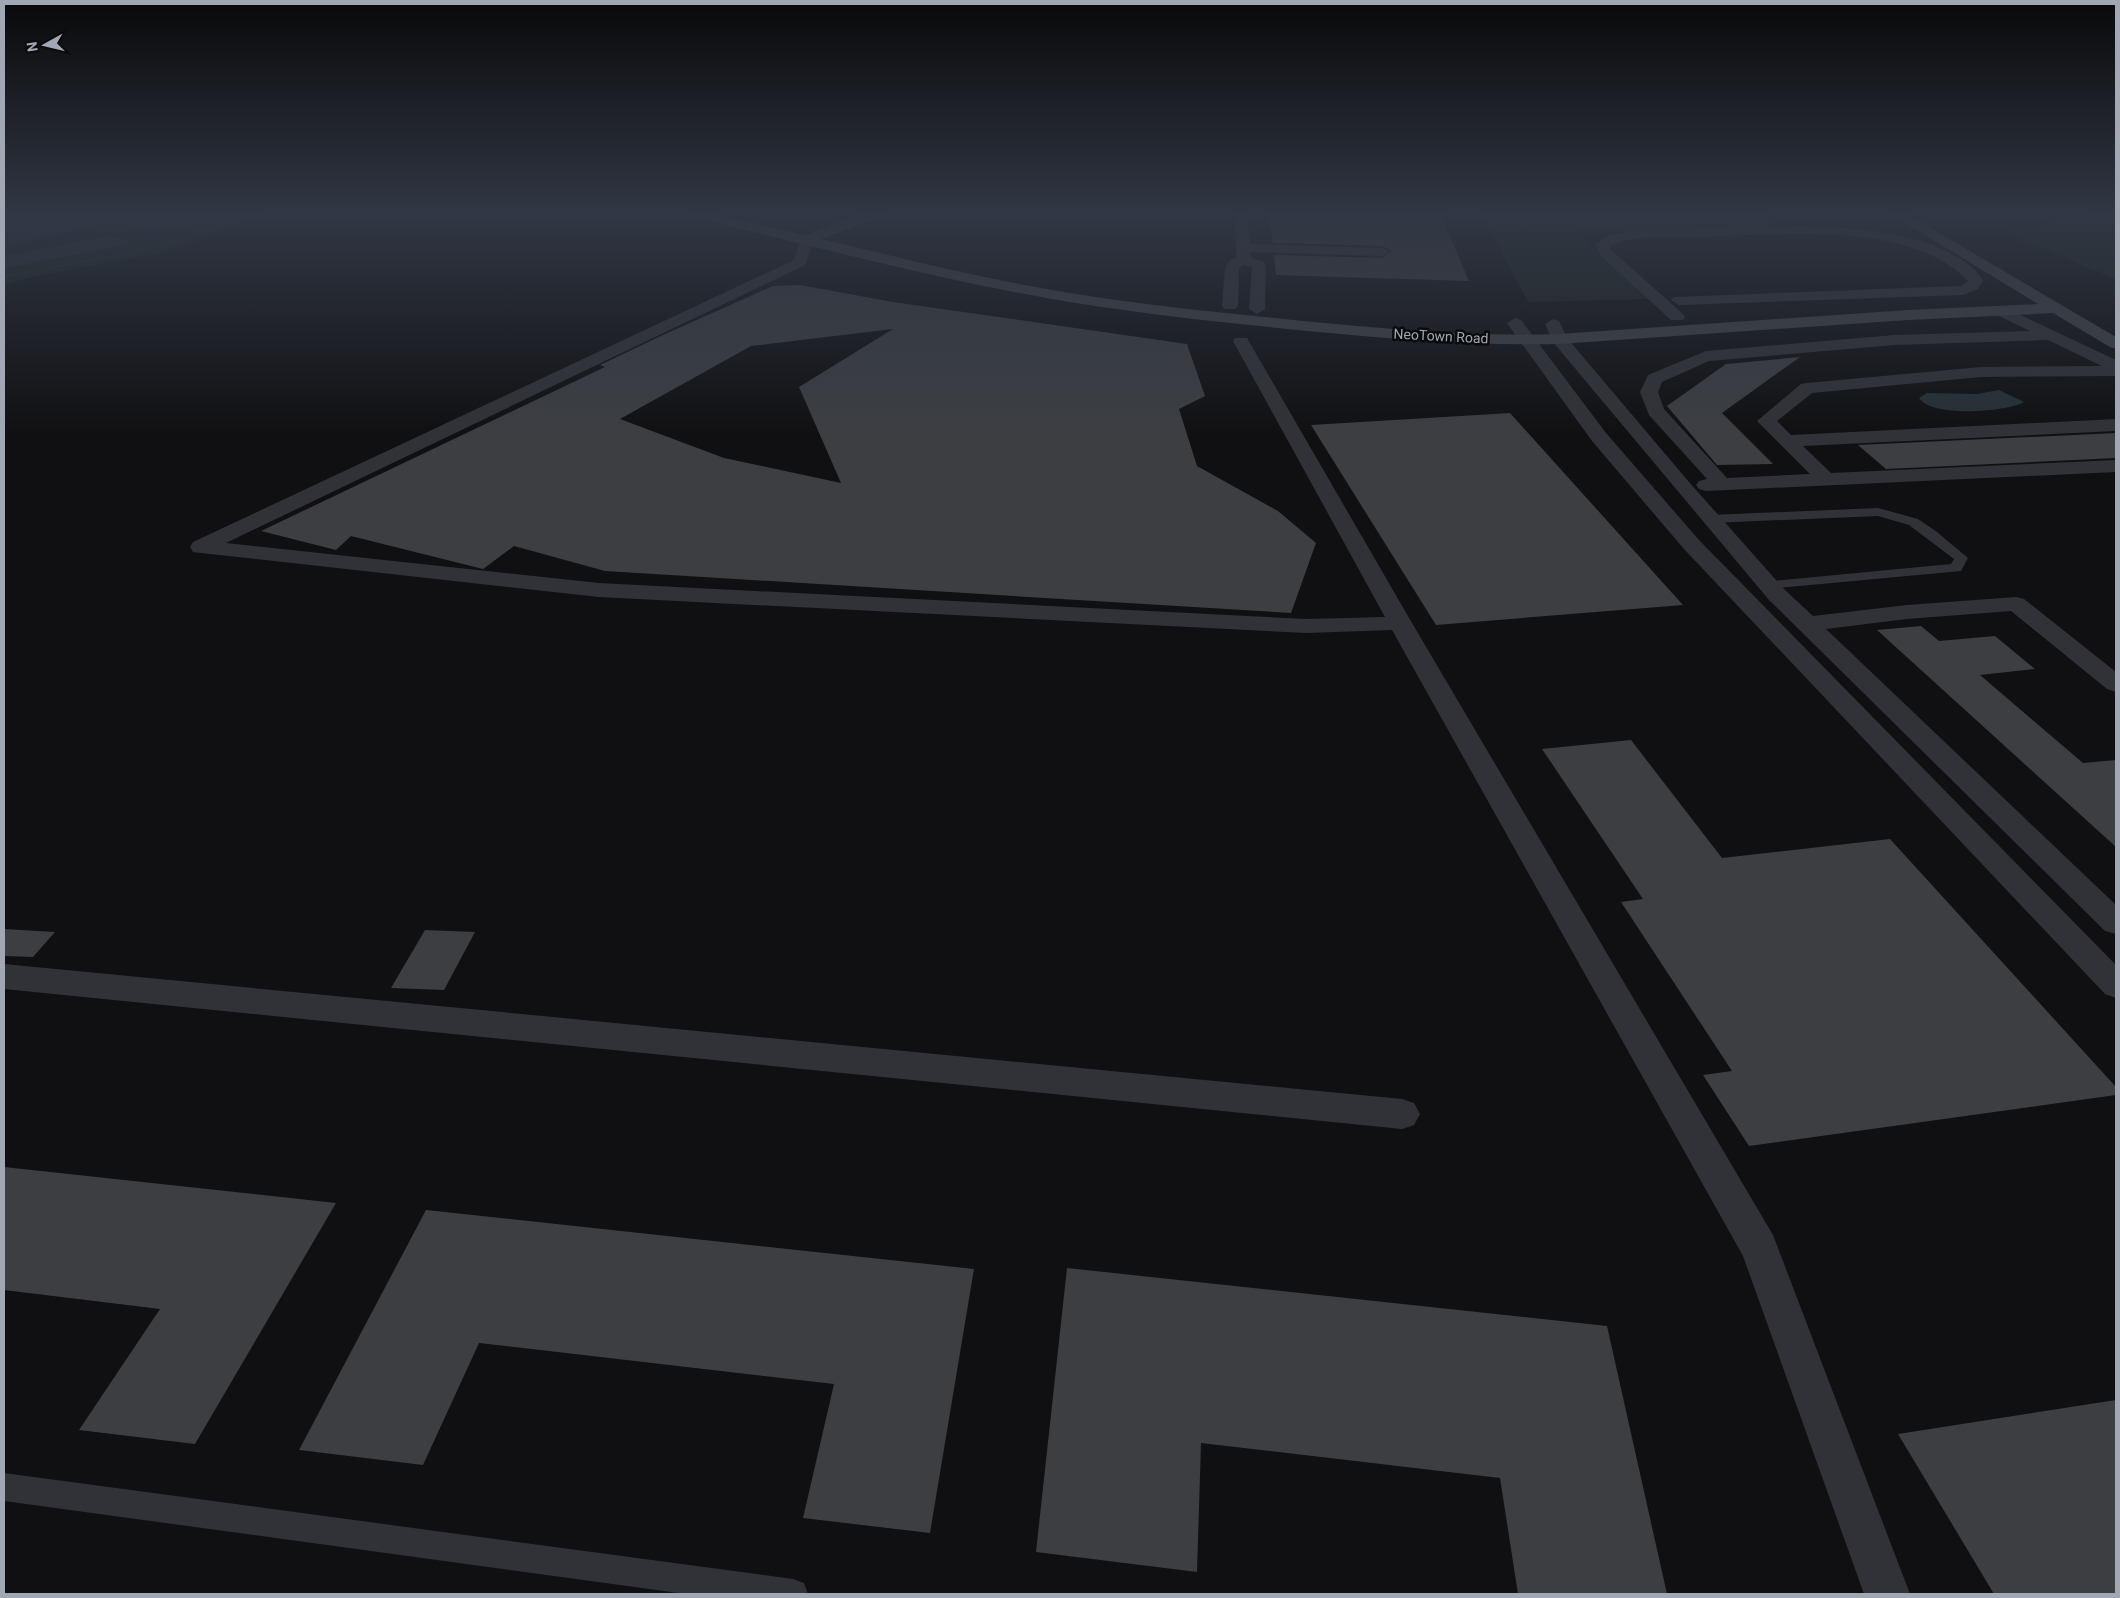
<svg xmlns="http://www.w3.org/2000/svg" width="2120" height="1598" font-family="Roboto,sans-serif">
<style>
.green{fill:#1b221b}
.water{fill:#263036}
.building{fill:#3c3e42;fill-rule:evenodd}
.lines{fill:none;stroke-linecap:round;stroke-linejoin:round}
.path{stroke:#37393e;stroke-width:2;stroke-dasharray:1 2;stroke-linecap:butt}
.lane{fill:#313237;fill-rule:evenodd}
.street{fill:#313237;fill-rule:evenodd}
.secondary{fill:#3f4247;fill-rule:evenodd}
.labels{text-anchor:middle;dominant-baseline:central;stroke-width:5;stroke-linejoin:round;paint-order:stroke}
.far-street-label{font-size:14px;fill:#a1a8b4;stroke:#0b0b0d}
</style>
<rect width="100%" height="100%" fill="#101012"/>
<path class="green" d="M4,213H267L162,253L31,277L4,285Z
M1481,213H1759L1778,229L1576,232L1653,299L1528,302Z
M2101,213H2116V279L2004,233Z"/>
<path class="water" d="M4,213H125L65,232L4,247Z
M165,213H203L209,217C185,226 158,237 133,225Z
M109,236L129,240V242L121,246L4,268V256Z
M1999,390L2024,402C2006,412 1932,418 1919,398L1927,393L1977,394Z"/>
<path class="building" d="M1269,213H1440L1469,281L1276,275L1274,255L1383,258L1392,251L1383,246L1273,243Z
M800,285L893,302L1187,344L1205,396L1179,409L1197,466L1278,511L1316,543L1291,613L605,571L514,546L483,569L351,536L336,550L261,531L605,367L600,365L663,335L773,286ZM893,329L799,387L841,483L724,458L620,419L751,346Z
M1800,357L1722,413L1773,464L1717,465L1667,406L1726,364Z
M1510,413L1683,605L1436,625L1311,425Z
M2116,433V458L1886,469L1858,445Z
M1921,626L1939,641L1995,636L2035,669L1980,675L2083,763L2116,760V847L1877,630Z
M1631,740L1722,858L1890,839L2116,1087V1095L1749,1146L1703,1075L1732,1071L1621,902L1643,899L1542,749Z
M4,929L55,932L33,957L4,956Z
M425,930L475,932L444,990L391,988Z
M4,1167L336,1203L195,1444L79,1430L160,1309L4,1290Z
M426,1210L974,1269L930,1533L803,1518L834,1384L479,1343L423,1465L299,1450Z
M1067,1268L1607,1326L1667,1594H1518L1500,1478L1201,1443L1197,1572L1036,1552Z
M2116,1400V1594H1994L1898,1434Z"/>
<g class="lines">
<path class="path" d="M4,277C72,260 184,254 238,213"/>
<path class="lane" d="M1878,508L1918,519L1937,532L1968,558L1961,571L1768,589L1763,588L1761,585L1763,582L1951,564L1954,559L1909,525L1878,516L1710,523L1703,519L1710,515Z
M4,1473L793,1579L804,1583L808,1594H686L4,1501Z"/>
<path class="street" d="M1234,213H1247L1250,244L1383,248L1390,252L1383,256L1250,252L1251,258L1264,262L1266,265L1265,309L1257,314L1249,309L1252,267L1244,265L1239,268L1238,306L1235,309H1225L1222,306L1225,268L1230,260L1237,258Z
M1804,226C1855,228 1951,233 1983,280L1978,289L1963,295L1679,305L1671,300L1674,297L1933,287L1961,286L1968,281C1913,223 1794,234 1721,236C1697,237 1673,237 1649,237L1625,240L1610,246L1611,250L1683,314L1685,317L1683,320H1671L1600,255L1595,244L1607,236L1636,230Z
M808,235L815,239L805,265L226,543L599,583L1306,619L1385,617L1233,341L1235,338H1247L1412,623L1773,1235L1910,1594H1864L1743,1256L1392,630L1306,633L599,597L201,553L193,552L190,547L193,542L794,260L801,239Z
M2001,306L2116,360V376L1981,377L1812,393L1777,421L1791,435L2116,419V431L1803,446L1831,473L2116,460V472L1706,491L1699,489L1696,485L1699,481L1707,479L1649,415L1640,392L1648,375L1706,351L1895,335L2030,331L1995,314L1993,311ZM2048,340L2102,366L1981,367L1807,383L1801,384L1757,421L1810,474L1727,478L1664,409L1658,392L1662,382L1709,361L1895,345Z
M1515,318L1521,320L1606,433L1699,540L2116,965V998L2105,994L1684,549L1592,441L1507,323Z
M1553,319L1559,321L1567,338L1689,482L1785,590L1813,616L1907,605L2016,597L2024,599L2116,672V692L2107,689L2011,611L1907,619L1826,629L2116,905V934L2105,931L1769,600L1553,342L1545,324Z
M4,964L1402,1099L1414,1103L1420,1114L1414,1125L1402,1129L4,989Z"/>
<path class="secondary" d="M686,213H708L805,235L866,213H883L882,216L821,239C894,256 967,275 1041,288C1128,304 1216,312 1303,321C1388,329 1474,337 1559,334L1908,310L2038,304L1889,213H1905L2116,337V349L2110,347L2053,313L1908,320L1559,344C1476,346 1391,339 1308,331C1219,322 1129,313 1041,297C924,276 809,245 693,217Z"/>
</g>
<linearGradient id="sky" x2="0" y2="1"><stop stop-color="#09090a"/><stop offset="0.49" stop-color="#313744"/><stop offset="1" stop-color="#313744" stop-opacity="0"/></linearGradient>
<rect width="2120" height="436" fill="url(#sky)"/>
<g class="labels">
<g class="far-street-label">
<text transform="translate(1441 336) rotate(3)">NeoTown Road</text>
</g>
</g>
<rect width="2120" height="1598" fill="none" stroke="#a1a8b4" stroke-width="10"/>
<g transform="translate(45 45) rotate(262)" stroke="#0b0b0d" stroke-width="4" paint-order="stroke">
<path d="M0-4L9 19L0 12L-9 19Z" fill="#a1a8b4"/>
<text y="-8" font-size="14" font-weight="bold" text-anchor="middle" fill="#a1a8b4">N</text>
</g>
</svg>
